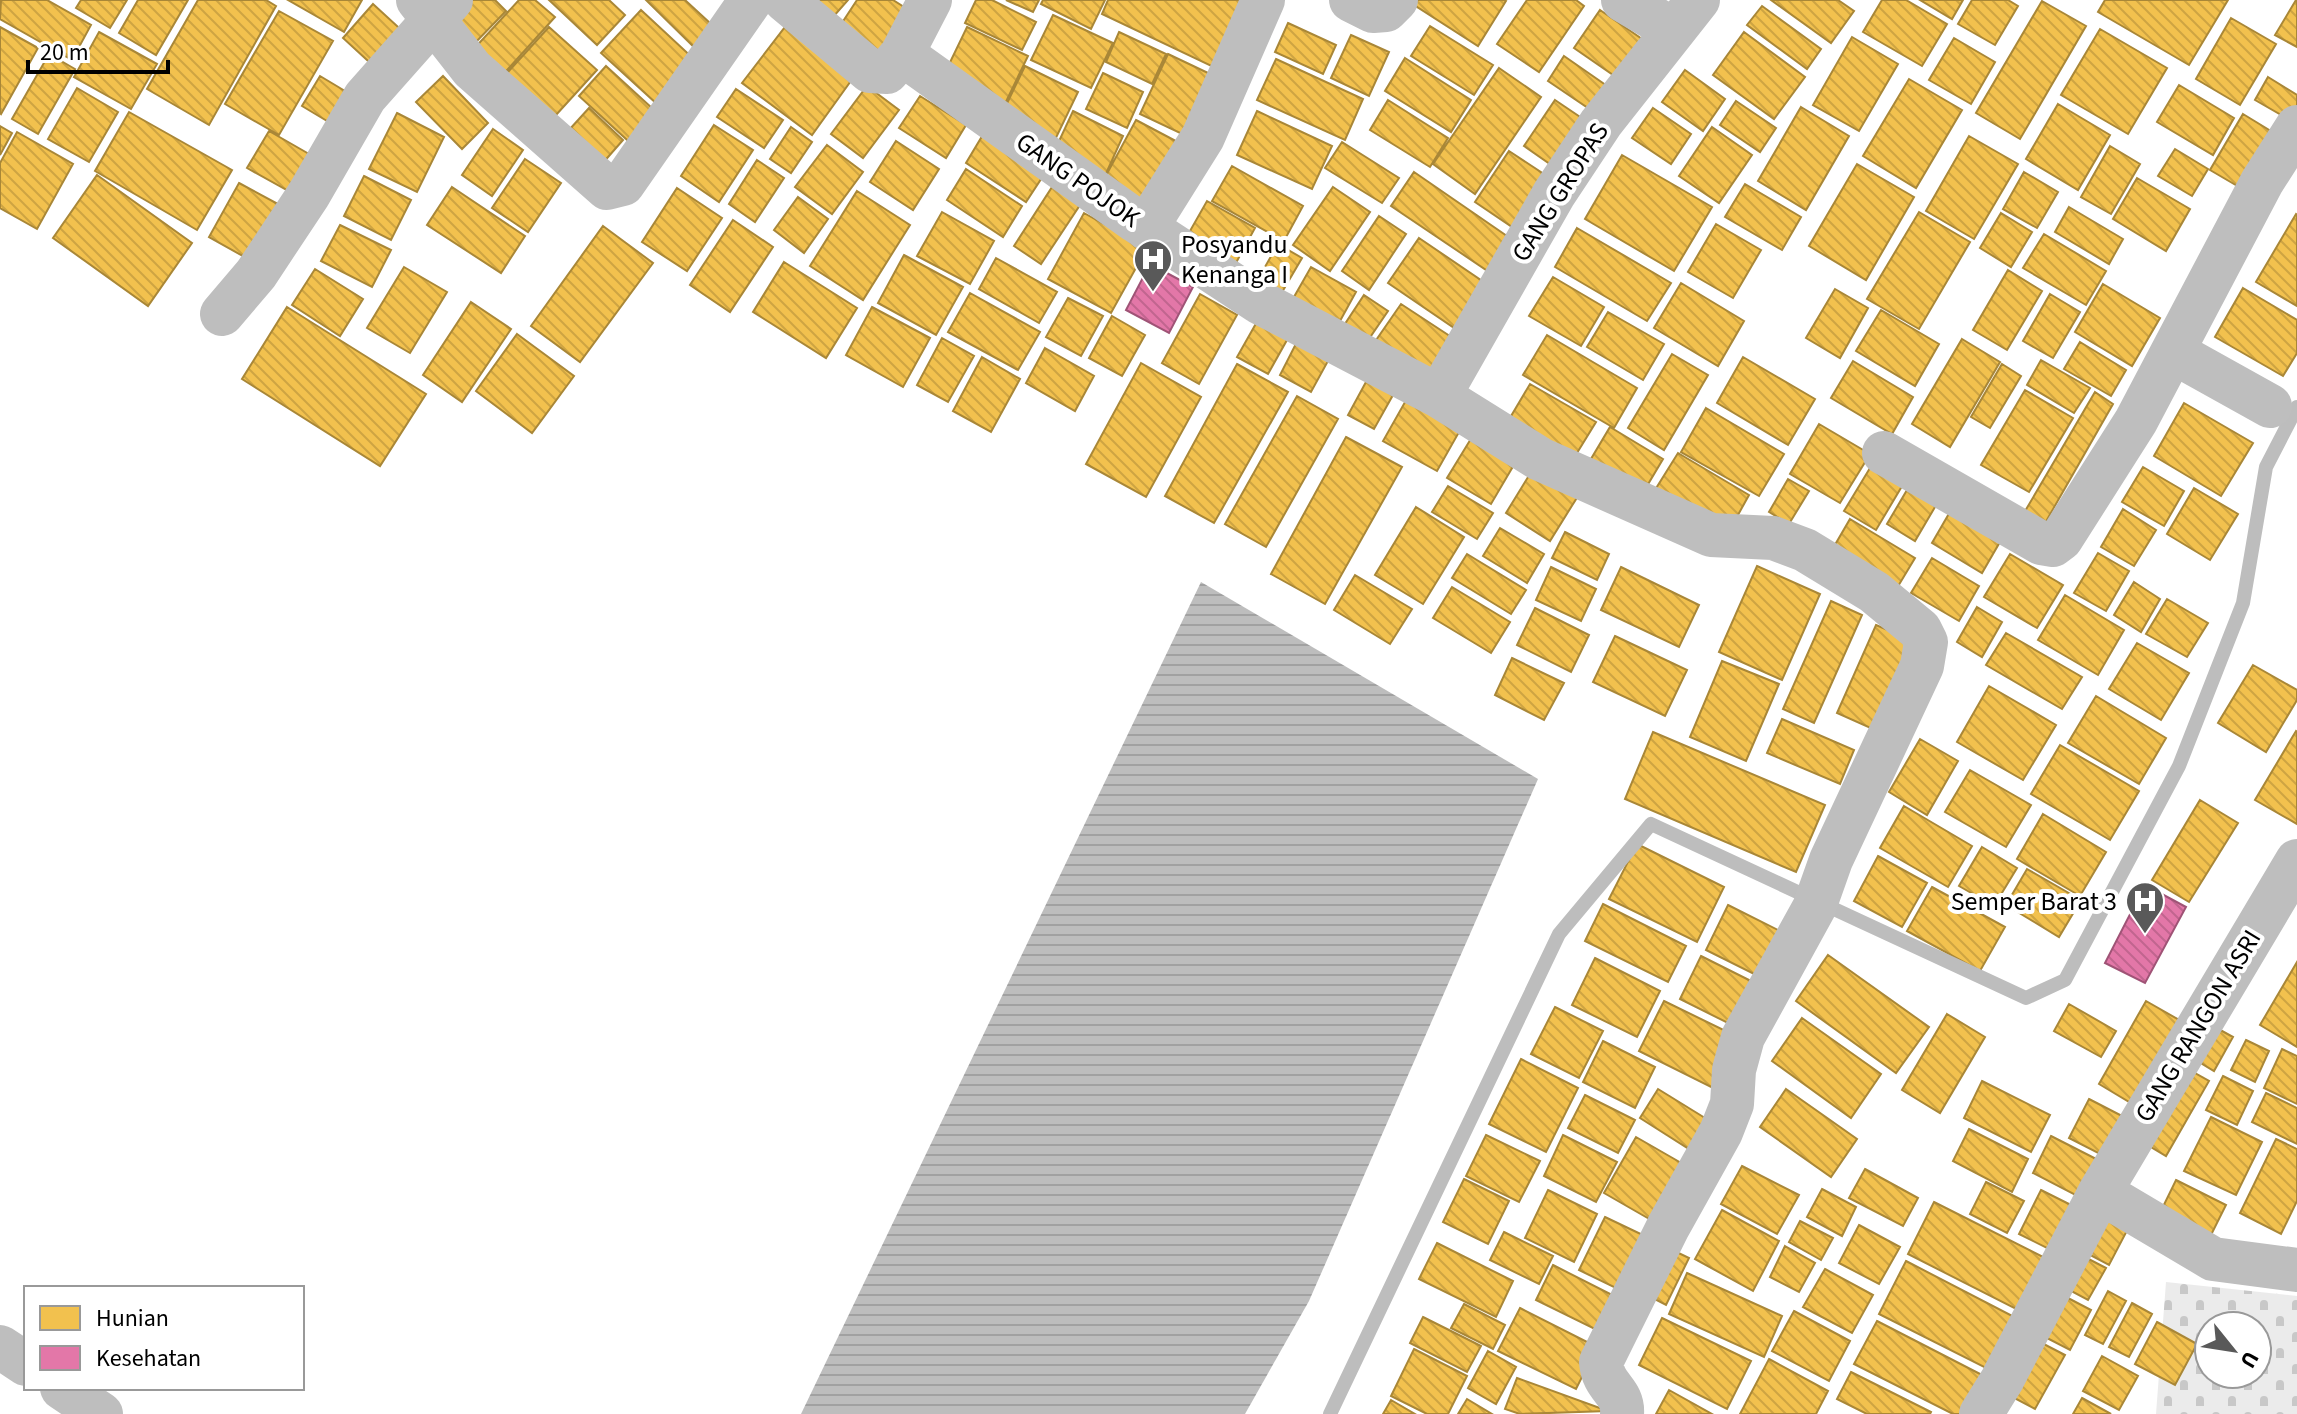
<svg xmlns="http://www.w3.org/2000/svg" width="2297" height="1414" font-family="'Source Sans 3',sans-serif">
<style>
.cemetery{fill:url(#cemetery-stones);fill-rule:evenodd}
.water{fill:url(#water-rules)}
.homes{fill:url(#homes-back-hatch);stroke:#a98737;stroke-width:2}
.health{fill:url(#health-back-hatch);stroke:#9f5376;stroke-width:2}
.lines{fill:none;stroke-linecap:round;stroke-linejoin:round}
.stream{stroke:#bdbdbd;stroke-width:14}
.minor{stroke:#bebebe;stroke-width:44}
.labels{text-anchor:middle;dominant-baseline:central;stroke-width:8;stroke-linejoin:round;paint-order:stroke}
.street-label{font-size:26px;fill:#000;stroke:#fff}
.poi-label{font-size:26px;fill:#000;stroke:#fff;text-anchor:start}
</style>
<defs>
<pattern id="cemetery-stones" width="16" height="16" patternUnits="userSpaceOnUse" patternTransform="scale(2)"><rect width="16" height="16" fill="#ebebeb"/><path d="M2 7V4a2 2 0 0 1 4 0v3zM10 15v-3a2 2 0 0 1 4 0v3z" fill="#c8c8c8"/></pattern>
<pattern id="water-rules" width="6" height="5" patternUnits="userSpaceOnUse" patternTransform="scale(2)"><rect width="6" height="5" fill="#bdbdbd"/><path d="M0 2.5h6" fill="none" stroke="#a1a1a1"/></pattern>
<pattern id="homes-back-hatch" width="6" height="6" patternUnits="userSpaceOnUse" patternTransform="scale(2)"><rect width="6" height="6" fill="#f2c14e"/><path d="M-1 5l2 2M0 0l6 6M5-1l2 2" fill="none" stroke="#cea442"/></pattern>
<pattern id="health-back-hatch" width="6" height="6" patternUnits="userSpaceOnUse" patternTransform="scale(2)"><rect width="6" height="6" fill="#e377a8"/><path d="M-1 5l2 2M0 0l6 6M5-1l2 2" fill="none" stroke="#c1658f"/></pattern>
</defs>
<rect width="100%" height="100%" fill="#fff"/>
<path class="cemetery" d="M2166,1282L2297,1296V1414H2156ZM2209,1326H2257V1374H2209Z"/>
<path class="water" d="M1201,582L1538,779L1309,1301L1245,1414H801Z"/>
<path class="homes" d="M1,0H47L91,25L72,60L0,19Z
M81,0H127L110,28L76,8Z
M138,0H188L156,55L119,33Z
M198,0H266L276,6L209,125L147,89Z
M288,0H362L344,32Z
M460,0H495L506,11L473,45L444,16Z
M519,0H535L555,17L499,79L470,53Z
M549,0H609L625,15L597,45Z
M646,0H685L722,34L703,56Z
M794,0H848L825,26Z
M857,0H893L915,14L885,60L838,29Z
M976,0H992L1036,22L1022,50L965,23Z
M1006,0H1039L1033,12Z
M1043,0H1105L1091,29L1041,4Z
M1108,0H1257L1224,72L1102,14Z
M1412,0H1504L1506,1L1478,46L1411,3Z
M1527,0H1576L1584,6L1539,72L1497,44Z
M1771,0H1838L1854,11L1831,43Z
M1882,0H1906L1947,24L1922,66L1863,32Z
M1920,0H1963L1952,19Z
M1972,0H2008L2018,6L1995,45L1958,24Z
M2105,0H2228L2189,65L2098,12Z
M2296,0H2297V47L2275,35Z
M2042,1L2086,26L2020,139L1976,113Z
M373,4L409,37L379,71L343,38Z
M1762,6L1821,49L1807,69L1747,25Z
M641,10L696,61L657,104L601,53Z
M1600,10L1645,41L1619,79L1574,48Z
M279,11L333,41L279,135L225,104Z
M1053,15L1113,43L1091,88L1031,60Z
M2231,18L2276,44L2240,105L2196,79Z
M1288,23L1336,45L1323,74L1275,52Z
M1430,26L1493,65L1474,95L1411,56Z
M0,27L38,48L1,114L0,113Z
M549,27L597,70L545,127L498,83Z
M785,27L853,78L812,135L742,83Z
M967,27L1028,56L1002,110L941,81Z
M2100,29L2167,68L2128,134L2061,95Z
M99,32L157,64L131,109L74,77Z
M1119,32L1166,54L1152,84L1106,62Z
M1744,32L1805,77L1774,119L1713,75Z
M1351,35L1389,52L1369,96L1331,78Z
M1852,37L1898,64L1859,131L1813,105Z
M1954,38L1995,62L1971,104L1929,80Z
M49,54L75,69L38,134L12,119Z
M1168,54L1225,81L1197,141L1140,114Z
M1564,56L1610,88L1594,112L1548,81Z
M1405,58L1471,100L1451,132L1385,91Z
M1276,59L1363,99L1345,140L1257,100Z
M606,66L664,119L637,149L579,96Z
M1025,66L1078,92L1053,144L999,120Z
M1499,68L1541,97L1475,194L1433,164Z
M1685,70L1725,99L1703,131L1662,102Z
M1103,73L1143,92L1127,128L1086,109Z
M320,76L355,97L337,127L302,106Z
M443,76L488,123L462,149L416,102Z
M2268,77L2297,95V108L2290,120L2255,100Z
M1909,79L1962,110L1916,188L1863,156Z
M2179,85L2234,118L2213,155L2157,122Z
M867,86L899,110L863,158L831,134Z
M77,88L118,112L89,162L48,139Z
M736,89L783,120L764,148L717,117Z
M920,96L966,125L946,158L899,128Z
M1388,100L1448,138L1430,167L1370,130Z
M1555,100L1592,125L1560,171L1524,146Z
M1736,101L1776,128L1760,152L1720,125Z
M2058,104L2110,135L2078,190L2026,159Z
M1801,107L1849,136L1806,210L1758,181Z
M589,108L623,140L594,173L559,141Z
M1653,108L1691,134L1671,164L1632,138Z
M1073,111L1123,136L1104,178L1053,154Z
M1257,111L1332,146L1312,189L1237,155Z
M129,112L232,170L197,230L95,171Z
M397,113L444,137L417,192L369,169Z
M2243,114L2284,139L2251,194L2210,170Z
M1136,120L1189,148L1156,210L1103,181Z
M714,125L753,150L719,202L681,176Z
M0,126L12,133L0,155Z
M791,127L812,142L791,173L770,159Z
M1712,127L1752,155L1719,203L1679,176Z
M493,129L523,150L492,196L462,175Z
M269,131L323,162L301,198L247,168Z
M17,132L73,164L37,229L0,208V163Z
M984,133L1045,173L1026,202L966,163Z
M1969,136L2018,164L1974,239L1926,211Z
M896,141L939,169L913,210L870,182Z
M1342,142L1399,178L1382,203L1325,168Z
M827,145L863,172L832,214L795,187Z
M2110,146L2140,164L2111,214L2081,197Z
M2175,149L2208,169L2192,196L2158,176Z
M1509,151L1556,182L1521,233L1475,202Z
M1622,155L1712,207L1674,271L1585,219Z
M525,159L561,183L528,232L492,208Z
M757,160L784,178L755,222L729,204Z
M1857,164L1914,197L1866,280L1809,246Z
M1232,166L1303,206L1284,241L1212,201Z
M966,169L1022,206L1003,237L947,200Z
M1414,172L1520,245L1498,278L1391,206Z
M2024,172L2058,192L2037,228L2003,209Z
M97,175L192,243L148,306L53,238Z
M364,176L411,200L391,240L344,216Z
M2137,178L2190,209L2166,251L2113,219Z
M239,183L289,210L257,264L209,237Z
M1054,184L1082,202L1041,264L1014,246Z
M1745,184L1801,217L1782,250L1725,217Z
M452,187L525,236L501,273L427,225Z
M1333,187L1370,212L1330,271L1293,245Z
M677,188L722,218L687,271L642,242Z
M857,191L910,225L863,300L810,266Z
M798,197L828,219L804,253L774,230Z
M1207,201L1255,228L1231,272L1182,245Z
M2069,207L2123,239L2109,264L2055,232Z
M942,212L994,241L970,284L917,256Z
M1919,212L1970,242L1919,329L1867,299Z
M1084,213L1147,248L1111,313L1048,279Z
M2001,213L2032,232L2011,267L1980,248Z
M2296,214L2297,215V306L2256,282Z
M1379,216L1406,234L1369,290L1342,271Z
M733,220L773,247L730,312L690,285Z
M1716,224L1761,250L1733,298L1688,272Z
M340,225L391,250L372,287L321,261Z
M603,226L653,263L580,362L531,326Z
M1577,228L1671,283L1647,321L1555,267Z
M2044,234L2106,271L2086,305L2023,268Z
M1419,238L1497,291L1466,336L1388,283Z
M1278,244L1302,258L1281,294L1257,281Z
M904,255L963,287L936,335L878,303Z
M996,258L1057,292L1039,323L979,289Z
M784,262L857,308L826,358L753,312Z
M404,267L447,292L410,353L367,328Z
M1311,267L1356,292L1335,330L1290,304Z
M315,269L363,299L340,336L292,305Z
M2008,270L2042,291L2007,350L1973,330Z
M1553,277L1604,307L1581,346L1529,316Z
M1681,283L1744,321L1718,366L1654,328Z
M2103,284L2160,318L2132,366L2075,332Z
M2243,288L2297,320V353L2283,376L2215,337Z
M1835,289L1868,308L1840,358L1806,338Z
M970,293L1040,332L1018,370L948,332Z
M1200,294L1237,315L1199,384L1162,363Z
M2050,294L2080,312L2053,358L2023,341Z
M1364,295L1388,311L1360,352L1337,336Z
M1068,298L1103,316L1081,356L1046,337Z
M471,302L511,329L462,402L423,375Z
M1401,304L1465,346L1436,389L1372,346Z
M287,307L426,394L380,466L242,379Z
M872,307L930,338L903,387L846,355Z
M1881,310L1939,344L1915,386L1856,351Z
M1608,312L1664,344L1643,380L1587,347Z
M1262,313L1292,331L1268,374L1237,357Z
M1112,316L1145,335L1122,376L1089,358Z
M1302,332L1334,350L1311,392L1280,375Z
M517,334L574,376L532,433L476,391Z
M1547,335L1637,388L1614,428L1523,375Z
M942,338L974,356L948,402L917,385Z
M1962,339L2000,362L1950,447L1912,424Z
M2080,342L2126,370L2111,396L2064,369Z
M1045,348L1094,376L1075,411L1026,383Z
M1672,354L1708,375L1664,450L1628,428Z
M982,357L1020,379L991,432L953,411Z
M1743,357L1815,399L1788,445L1717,403Z
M2041,360L2090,388L2074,413L2027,385Z
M1853,361L1913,397L1892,434L1831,398Z
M1141,363L1201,397L1146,497L1086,464Z
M1237,364L1288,392L1214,523L1165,496Z
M2002,364L2021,376L1990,428L1971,417Z
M1372,371L1398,386L1374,429L1348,415Z
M1530,384L1596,422L1569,466L1504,428Z
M2025,390L2073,418L2029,492L1981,465Z
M2095,392L2113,404L2044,525L2021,518Z
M1409,395L1463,425L1437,471L1383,441Z
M1297,396L1338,419L1266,547L1225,524Z
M2184,403L2253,443L2221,496L2154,456Z
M1706,408L1784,454L1759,496L1681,452Z
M1819,424L1870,454L1840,503L1790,474Z
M1610,427L1663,459L1638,501L1585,469Z
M1346,437L1402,467L1325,604L1271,574Z
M1472,437L1515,463L1491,504L1447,478Z
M1678,453L1749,495L1728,533L1655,490Z
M1876,458L1908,476L1876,530L1844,511Z
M2143,467L2184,491L2164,526L2122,502Z
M1533,469L1578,496L1550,541L1506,513Z
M1917,473L1945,490L1915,541L1887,524Z
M1788,479L1809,491L1789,524L1769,512Z
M1448,486L1493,513L1477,539L1432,512Z
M2194,488L2238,514L2210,560L2167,534Z
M1958,498L2008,528L1982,573L1932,543Z
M1416,507L1464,537L1423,604L1375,575Z
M2123,509L2156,530L2134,566L2101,547Z
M1850,519L1915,558L1897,588L1832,550Z
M1500,528L1544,554L1527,583L1483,556Z
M1565,532L1609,554L1597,580L1552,558Z
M2098,553L2129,571L2106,611L2074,593Z
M1467,554L1526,590L1511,614L1452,578Z
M2010,554L2063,585L2037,628L1984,597Z
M1932,558L1979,586L1959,621L1911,593Z
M1757,566L1820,594L1782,680L1719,652Z
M1551,567L1596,589L1581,621L1536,600Z
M1621,567L1699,605L1679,647L1601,610Z
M1355,575L1412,609L1390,644L1334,610Z
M2134,582L2160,599L2141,632L2114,615Z
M1452,587L1510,622L1491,653L1433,618Z
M2065,595L2124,630L2098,675L2038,640Z
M2167,599L2208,623L2187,657L2146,634Z
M1831,601L1862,615L1814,723L1783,709Z
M1977,607L2002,622L1982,657L1957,642Z
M1535,608L1589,635L1571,672L1517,645Z
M1876,625L1923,645L1884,734L1837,713Z
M2006,633L2082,677L2062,709L1986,665Z
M1615,636L1687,670L1665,716L1593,682Z
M2137,643L2189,673L2161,720L2109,689Z
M1512,658L1564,683L1544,720L1495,695Z
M1722,661L1779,684L1746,761L1690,737Z
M2253,665L2297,690V700L2266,752L2218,723Z
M1989,686L2056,725L2023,780L1957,742Z
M2096,696L2166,738L2139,784L2068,743Z
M1782,719L1854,750L1840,784L1767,753Z
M2296,731L2297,732V824L2255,800Z
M1653,732L1825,805L1796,872L1625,799Z
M1920,739L1958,761L1927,815L1889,792Z
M2060,745L2139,791L2110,840L2031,794Z
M1970,770L2031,805L2006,847L1945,812Z
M2200,800L2238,823L2189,902L2152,880Z
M1904,806L1972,846L1948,887L1880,848Z
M2043,814L2106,852L2080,896L2017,859Z
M1637,844L1724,887L1697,942L1609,899Z
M1982,847L2017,868L1994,906L1959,886Z
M1878,856L1927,883L1902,927L1854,901Z
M2027,869L2081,900L2059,937L2006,905Z
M1932,887L2005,927L1980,971L1907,931Z
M1603,904L1686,946L1668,982L1585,941Z
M1728,905L1784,933L1762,978L1706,950Z
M1828,955L1929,1027L1896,1073L1796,1001Z
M1701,956L1759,985L1738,1028L1680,999Z
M1595,958L1660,991L1637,1037L1572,1005Z
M2297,962V1047L2260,1025Z
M1664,1001L1740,1038L1715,1089L1639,1051Z
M2146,1001L2188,1025L2141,1109L2099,1084Z
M2069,1004L2116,1031L2101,1057L2054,1031Z
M1555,1007L1603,1031L1579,1078L1531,1054Z
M1947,1014L1985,1037L1940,1113L1902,1090Z
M1802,1018L1881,1074L1851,1118L1772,1061Z
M2202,1020L2233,1037L2214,1071L2184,1053Z
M2246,1040L2269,1051L2255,1082L2231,1070Z
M1603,1041L1655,1067L1635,1108L1583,1082Z
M2282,1049L2297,1056V1104L2264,1088Z
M1521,1059L1578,1088L1546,1152L1489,1124Z
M2177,1063L2209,1081L2166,1156L2134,1137Z
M2223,1076L2253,1091L2237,1125L2206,1110Z
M1982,1081L2050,1115L2031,1152L1964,1118Z
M1658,1089L1718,1126L1700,1156L1640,1118Z
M1786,1089L1857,1139L1831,1177L1760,1127Z
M2266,1093L2297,1108V1144L2252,1122Z
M1585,1095L1635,1120L1618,1153L1568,1128Z
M2089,1099L2124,1117L2104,1156L2069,1138Z
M2211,1117L2262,1142L2236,1195L2184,1171Z
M1969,1129L2028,1159L2012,1192L1953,1161Z
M1486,1135L1540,1161L1519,1202L1466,1176Z
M1563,1135L1617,1162L1596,1202L1544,1176Z
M2051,1136L2108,1165L2089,1202L2033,1173Z
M1636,1137L1697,1172L1665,1228L1604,1193Z
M2276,1139L2297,1149V1201L2281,1234L2240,1213Z
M1742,1166L1799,1195L1777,1234L1721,1204Z
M1865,1169L1918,1198L1903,1226L1849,1198Z
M1464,1179L1509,1201L1488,1244L1443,1222Z
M2176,1180L2226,1205L2206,1245L2156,1221Z
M1986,1182L2024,1201L2007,1233L1970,1214Z
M1822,1189L1856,1207L1842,1236L1807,1217Z
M1548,1190L1597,1214L1574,1262L1525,1238Z
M2041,1190L2079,1209L2057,1253L2019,1234Z
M1934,1202L2055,1263L2028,1315L1908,1254Z
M2099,1206L2131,1223L2109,1265L2077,1248Z
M1722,1210L1779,1241L1753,1291L1695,1259Z
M1605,1217L1647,1237L1620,1290L1579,1270Z
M1800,1221L1833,1238L1821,1260L1789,1242Z
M1859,1225L1900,1247L1879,1284L1839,1263Z
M1504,1232L1553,1256L1539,1284L1490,1260Z
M1437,1243L1513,1281L1496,1317L1419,1279Z
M1664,1246L1689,1258L1666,1305L1641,1292Z
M1785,1246L1815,1263L1799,1292L1770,1277Z
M2077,1253L2106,1268L2088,1300L2060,1285Z
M1906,1261L2020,1320L1994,1372L1879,1314Z
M1553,1265L1624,1301L1607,1335L1536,1300Z
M1825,1269L1873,1295L1852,1333L1803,1307Z
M1687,1273L1782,1316L1764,1357L1669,1314Z
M2108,1291L2126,1301L2103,1344L2085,1335Z
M2066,1297L2091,1310L2070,1350L2045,1337Z
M2132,1303L2152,1314L2129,1357L2109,1347Z
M1464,1304L1505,1325L1493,1349L1451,1328Z
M1520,1308L1597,1347L1576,1389L1498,1351Z
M1794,1311L1850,1341L1829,1381L1772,1351Z
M1423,1317L1481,1346L1467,1372L1410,1343Z
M1662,1318L1751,1361L1727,1409L1639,1365Z
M1877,1321L1984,1376L1964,1414H1953L1854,1364Z
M2157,1322L2197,1344L2175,1385L2135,1364Z
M2034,1339L2065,1355L2035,1409L2005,1393Z
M1414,1349L1467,1376L1448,1414H1427L1391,1396Z
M1488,1351L1516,1367L1496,1404L1468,1388Z
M2102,1356L2138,1376L2119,1410L2083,1391Z
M1769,1359L1828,1391L1816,1414H1740Z
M1851,1372L1931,1412L1930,1414H1867L1837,1399Z
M1517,1378L1608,1411L1520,1414L1505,1409Z
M1669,1390L1712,1414H1656Z
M2082,1398L2111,1414H2073Z
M1467,1399L1492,1414H1458Z
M1391,1400L1415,1414H1383Z"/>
<path class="health" d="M1150,264L1193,287L1169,333L1126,310Z
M2145,885L2186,907L2145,983L2105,963Z"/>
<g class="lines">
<path class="stream" d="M1330,1414L1559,934L1651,824L2026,998L2065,980L2179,766L2243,603L2266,467L2297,407"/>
<path class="minor" d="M418,0L472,69L607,188L623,184L751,0
M785,0L870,71L887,72L902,54
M930,0L902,54L1136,221L1259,302L1439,396L1540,459L1711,535L1773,538L1805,550L1874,592L1920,630L1926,642L1922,666L1831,860L1814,908L1743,1037L1734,1070L1732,1104L1721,1132L1668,1227L1601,1362C1603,1388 1624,1391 1622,1414
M1351,0L1373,11L1386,10L1396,0
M1623,0L1672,29
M1146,228L1203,137L1263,0
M222,314L256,274L309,194L365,97L451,0
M2173,352L2270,406
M1439,396L1554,194L1601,123L1698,0
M1884,453L2041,543L2053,545L2061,539L2136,421L2262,182L2297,127
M2100,1192L2213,1259L2297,1270
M0,1347L26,1364
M62,1388L101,1414
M1981,1414L2002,1380L2100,1192L2297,861"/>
</g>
<defs>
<symbol id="hospital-pin" viewBox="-11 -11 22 30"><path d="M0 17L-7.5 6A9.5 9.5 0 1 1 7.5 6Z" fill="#595959" stroke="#fff"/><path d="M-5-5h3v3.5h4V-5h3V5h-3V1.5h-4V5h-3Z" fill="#fff"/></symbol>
</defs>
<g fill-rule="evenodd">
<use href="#hospital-pin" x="1131" y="237" width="44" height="60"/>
<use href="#hospital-pin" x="2123" y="879" width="44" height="60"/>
</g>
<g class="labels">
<g class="street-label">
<text transform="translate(1078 180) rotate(35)">GANG POJOK</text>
<text transform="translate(1560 192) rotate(-58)">GANG GROPAS</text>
<text transform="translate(2198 1026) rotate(-59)">GANG RANGON ASRI</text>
</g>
<g class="poi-label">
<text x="1181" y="244">Posyandu<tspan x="1181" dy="30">Kenanga I</tspan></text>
<text x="2117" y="901" text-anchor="end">Semper Barat 3</text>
</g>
</g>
<rect x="24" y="1286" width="280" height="104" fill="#ffffff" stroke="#999999" stroke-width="2"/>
<rect x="40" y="1306" width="40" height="24" fill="#f2c14e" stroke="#999999" stroke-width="2"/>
<text x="96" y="1326" font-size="24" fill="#000000">Hunian</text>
<rect x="40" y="1346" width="40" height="24" fill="#e377a8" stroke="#999999" stroke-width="2"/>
<text x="96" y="1366" font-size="24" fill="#000000">Kesehatan</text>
<g transform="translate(2233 1350) rotate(120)"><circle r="38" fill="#ffffff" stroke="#999999" stroke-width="2"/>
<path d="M0-6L14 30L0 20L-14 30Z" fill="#595959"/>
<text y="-12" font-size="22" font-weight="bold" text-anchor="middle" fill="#000000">U</text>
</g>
<path d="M28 60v12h140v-12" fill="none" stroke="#000000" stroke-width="4"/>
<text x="40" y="60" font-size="24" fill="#000000" stroke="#ffffff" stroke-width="6" paint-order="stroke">20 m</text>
</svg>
